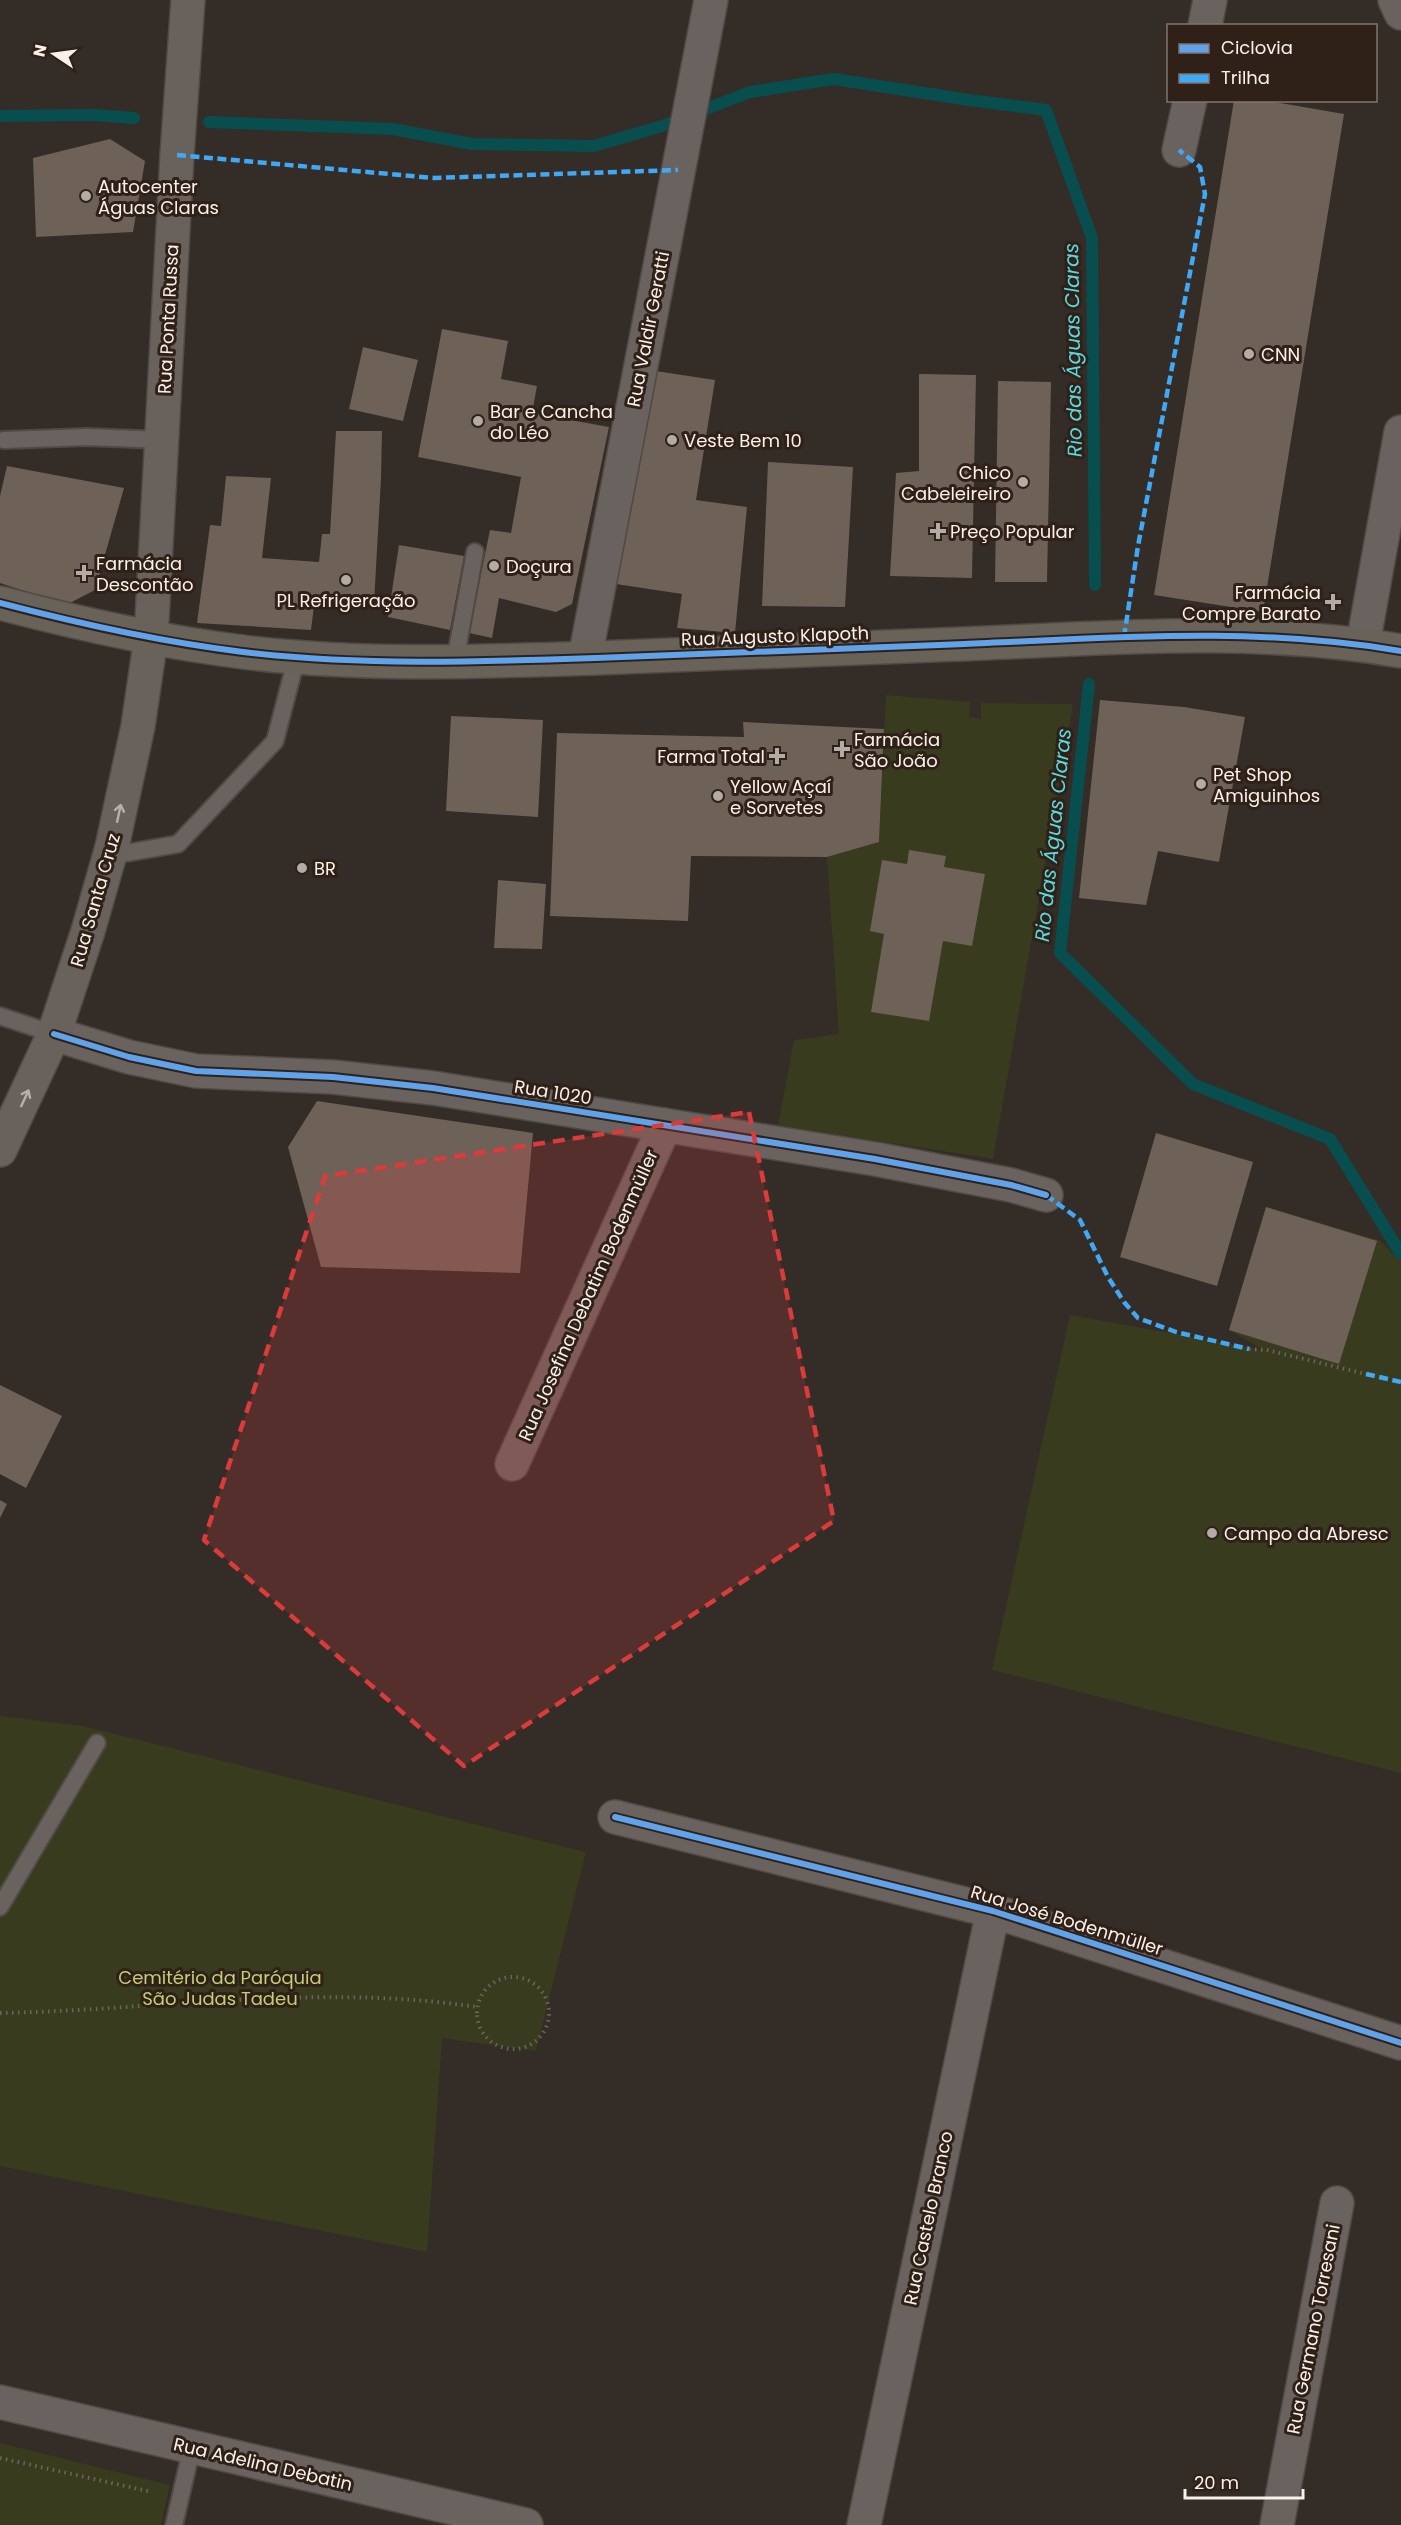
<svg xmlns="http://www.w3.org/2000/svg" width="1401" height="2525" font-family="Poppins,sans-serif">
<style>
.green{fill:#383b1d}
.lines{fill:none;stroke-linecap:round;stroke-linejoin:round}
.stream{stroke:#094e4f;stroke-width:12}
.building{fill:#6e6157}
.lane-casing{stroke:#504944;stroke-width:20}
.street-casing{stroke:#504944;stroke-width:36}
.secondary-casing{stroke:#504944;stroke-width:36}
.primary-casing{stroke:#504944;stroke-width:36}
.path{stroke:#6b6662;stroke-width:4;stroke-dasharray:1.5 4.5;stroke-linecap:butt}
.lane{stroke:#69625e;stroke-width:16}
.street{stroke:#69625e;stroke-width:33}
.secondary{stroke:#69625c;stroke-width:33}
.primary{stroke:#696259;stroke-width:33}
.quiet{stroke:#3fa9f5;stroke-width:4.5;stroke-dasharray:9 4.5;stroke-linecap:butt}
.cycleway-casing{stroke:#2f2118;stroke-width:10}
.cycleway{stroke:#60a3ed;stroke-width:6}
.oneway{stroke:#b9b0aa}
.marked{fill:#da3c3b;fill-opacity:0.2;stroke:#da3c3b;stroke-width:4.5;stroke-dasharray:12 8;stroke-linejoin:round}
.poi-dot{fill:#b4aba6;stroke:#2f2118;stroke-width:2}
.labels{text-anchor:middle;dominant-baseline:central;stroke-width:6;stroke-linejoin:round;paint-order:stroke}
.poi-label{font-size:18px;fill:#faf0ea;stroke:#2f2118;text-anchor:start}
.street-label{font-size:18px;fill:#faf0ea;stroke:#2f2118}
.park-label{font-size:18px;fill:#c3ce77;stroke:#2f2118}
.water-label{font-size:20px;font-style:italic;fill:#5adade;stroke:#2f2118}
</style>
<rect width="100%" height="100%" fill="#332c27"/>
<path class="green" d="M886,695L970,702L969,717L981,719V703L1073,704L993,1159L778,1125L794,1040L839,1034L827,857L879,842Z
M1266,1207L1379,1240L1401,1262V1773L992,1670L1070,1315L1264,1350L1229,1330Z
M0,1716L83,1726L586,1852L536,2051L442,2038L427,2252L0,2166Z
M0,2443L170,2485L161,2525H0Z"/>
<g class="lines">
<path class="stream" d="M0,116L94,115L134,118
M209,122L393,129L472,144L594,146L662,126L750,92L834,79L969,100L1046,110L1092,238L1095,585
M1089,684L1060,953L1193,1084L1330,1139L1401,1254"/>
</g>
<path class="building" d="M1234,100H1262L1344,114L1263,612L1154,595Z
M110,139L145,161L133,232L36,237L33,158Z
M442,329L508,341L501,379L537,386L532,413L609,427L572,604L556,612L499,598L492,638L469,633L490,530L511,533L521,477L418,457Z
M363,347L418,360L403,421L349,409Z
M649,370L715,380L696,500L747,507L735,633L677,628L682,594L616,584Z
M919,374L976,375L972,578L890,576L896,473L919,471Z
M998,381L1051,382L1047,582H995Z
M336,431H382L381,479L374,603L315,598L311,630L197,623L210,525L221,526L226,476L271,478L262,558L319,562L322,534H330Z
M768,462L853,467L845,607L762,606Z
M7,466L124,488L95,590L66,605L0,583V496Z
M399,545L464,556L450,630L388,617Z
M1100,700L1184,707L1245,717L1219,862L1158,851L1146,905L1079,898Z
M451,716L543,720L538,817L446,811Z
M743,722L884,729L879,842L827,857L691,856L688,921L550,916L557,733L744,737Z
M909,850L946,856L944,867L985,874L972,946L943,941L929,1021L871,1012L884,934L870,931L882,860L907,864Z
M498,880L546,884L542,949L494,948Z
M317,1101L533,1133L520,1273L321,1267L288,1147Z
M1156,1133L1253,1162L1217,1286L1120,1257Z
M1266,1207L1377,1241L1339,1364L1229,1330Z
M0,1385L62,1416L26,1488L0,1474Z
M0,1500L7,1504L0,1518Z"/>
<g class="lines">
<defs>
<path id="lane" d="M4,440L87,437L162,440
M455,661L475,552
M109,856L178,844L275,741L297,656
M0,1016L54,1034
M0,1907L97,1743
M174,2525L192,2447"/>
<path id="street" d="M1395,0L1401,13
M1205,26L1210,0
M1179,150L1190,100
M1363,644L1401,432
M585,658L711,0
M54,1034L129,1057L196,1071L333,1077L433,1088L875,1159L1011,1185L1046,1195
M512,1464L665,1125
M615,1817L993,1911L1401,2043
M0,2402L526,2525
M864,2525L993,1911
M1277,2525L1337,2203"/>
<path id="secondary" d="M0,1150L54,1034L88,931L112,847L138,726L151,638L177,155L188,0"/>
<path id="primary" d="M0,603C80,624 160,642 243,652C359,666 479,662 596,658C718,653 841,648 964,644C1110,638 1256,626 1401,651"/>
</defs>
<use href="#lane" class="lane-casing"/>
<use href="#street" class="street-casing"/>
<use href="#secondary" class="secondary-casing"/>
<use href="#primary" class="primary-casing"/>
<path class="path" d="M1249,1349L1267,1350L1366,1374
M477 2013a36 36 0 1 1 72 0a36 36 0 1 1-72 0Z
M0,2013C159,2010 319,1983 477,2007
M0,2458L152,2492"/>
<use href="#lane" class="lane"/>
<use href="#street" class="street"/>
<use href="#secondary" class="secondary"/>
<use href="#primary" class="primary"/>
<path class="quiet" d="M177,155L434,178L678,170
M1124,637L1138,546L1205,194L1200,167L1179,150
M1046,1195L1080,1220L1108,1277L1124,1302L1138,1318L1176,1332L1249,1349
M1366,1374L1401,1382"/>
<defs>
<path id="cycleway" d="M0,603C80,624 160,642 243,652C359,666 479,662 596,658C718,653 841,648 964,644C1110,638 1256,626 1401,651
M54,1034L129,1057L196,1071L333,1077L433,1088L875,1159L1011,1185L1046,1195
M615,1817L993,1911L1401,2043"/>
</defs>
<use href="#cycleway" class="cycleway-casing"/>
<use href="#cycleway" class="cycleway"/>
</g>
<defs><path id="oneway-shaft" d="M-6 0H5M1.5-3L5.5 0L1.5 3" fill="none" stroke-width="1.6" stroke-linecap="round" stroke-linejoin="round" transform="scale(1.5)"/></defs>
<g class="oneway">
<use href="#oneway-shaft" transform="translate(119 813) rotate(-78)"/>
<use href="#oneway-shaft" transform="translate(25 1098) rotate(-65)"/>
</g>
<path class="marked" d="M749,1112L834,1521L464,1766L204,1540L325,1176Z"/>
<g class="poi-dot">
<circle cx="86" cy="196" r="6"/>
<circle cx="1249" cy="354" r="6"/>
<circle cx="478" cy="421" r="6"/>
<circle cx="672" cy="440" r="6"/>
<circle cx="1023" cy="482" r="6"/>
<path d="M935 522h6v6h6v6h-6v6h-6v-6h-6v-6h6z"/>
<circle cx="494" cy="566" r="6"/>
<path d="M81 564h6v6h6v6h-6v6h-6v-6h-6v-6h6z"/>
<circle cx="346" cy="580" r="6"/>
<path d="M1330 593h6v6h6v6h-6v6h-6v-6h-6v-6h6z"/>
<path d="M839 740h6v6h6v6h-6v6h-6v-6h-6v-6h6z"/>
<path d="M774 747h6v6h6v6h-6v6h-6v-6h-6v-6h6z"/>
<circle cx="1201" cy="784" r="6"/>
<circle cx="718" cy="796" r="6"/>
<circle cx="302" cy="868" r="6"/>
<circle cx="1212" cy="1533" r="6"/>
</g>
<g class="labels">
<g class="poi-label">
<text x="98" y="186">Autocenter<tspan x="98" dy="21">Águas Claras</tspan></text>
<text x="1261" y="354">CNN</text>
<text x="490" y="411">Bar e Cancha<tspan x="490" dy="21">do Léo</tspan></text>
<text x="684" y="440">Veste Bem 10</text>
<text x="1011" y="472" text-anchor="end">Chico<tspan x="1011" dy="21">Cabeleireiro</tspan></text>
<text x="950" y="531">Preço Popular</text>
<text x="96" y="563">Farmácia<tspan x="96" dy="21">Descontão</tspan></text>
<text x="506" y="566">Doçura</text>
<text x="1321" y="592" text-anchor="end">Farmácia<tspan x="1321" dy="21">Compre Barato</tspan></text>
<text x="346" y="600" text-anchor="middle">PL Refrigeração</text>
<text x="854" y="739">Farmácia<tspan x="854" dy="21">São João</tspan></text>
<text x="765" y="756" text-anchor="end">Farma Total</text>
<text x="1213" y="774">Pet Shop<tspan x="1213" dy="21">Amiguinhos</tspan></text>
<text x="730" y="786">Yellow Açaí<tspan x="730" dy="21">e Sorvetes</tspan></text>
<text x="314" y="868">BR</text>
<text x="1224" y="1533">Campo da Abresc</text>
</g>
<g class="street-label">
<text transform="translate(168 319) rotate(-87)">Rua Ponta Russa</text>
<text transform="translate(648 329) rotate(-79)">Rua Valdir Geratti</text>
<text transform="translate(775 636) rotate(-2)">Rua Augusto Klapoth</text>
<text transform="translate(95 900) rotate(-74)">Rua Santa Cruz</text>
<text transform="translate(553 1092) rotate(9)">Rua 1020</text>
<text transform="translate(588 1295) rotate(-66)">Rua Josefina Debatim Bodenmüller</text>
<text transform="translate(1067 1920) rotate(17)">Rua José Bodenmüller</text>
<text transform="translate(928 2218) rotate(-78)">Rua Castelo Branco</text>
<text transform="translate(1313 2329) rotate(-79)">Rua Germano Torresani</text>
<text transform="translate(263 2464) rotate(13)">Rua Adelina Debatin</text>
</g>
<g class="park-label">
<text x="220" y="1977">Cemitério da Paróquia<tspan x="220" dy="21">São Judas Tadeu</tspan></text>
</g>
<g class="water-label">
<text transform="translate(1073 350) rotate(-91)">Rio das Águas Claras</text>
<text transform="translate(1053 835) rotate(-84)">Rio das Águas Claras</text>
</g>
</g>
<rect x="1167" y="24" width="210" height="78" fill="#2f2118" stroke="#80746c" stroke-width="1.5"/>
<rect x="1179" y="44" width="30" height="9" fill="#60a3ed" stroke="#80746c" stroke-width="1.5"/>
<text x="1221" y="54" font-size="18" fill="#faf0ea">Ciclovia</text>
<rect x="1179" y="74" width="30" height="9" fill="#3fa9f5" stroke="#80746c" stroke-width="1.5"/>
<text x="1221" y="84" font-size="18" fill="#faf0ea">Trilha</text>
<g transform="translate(54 54) rotate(283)" stroke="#2f2118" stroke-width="4.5" paint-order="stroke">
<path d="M0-4.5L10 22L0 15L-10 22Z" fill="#faf0ea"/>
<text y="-9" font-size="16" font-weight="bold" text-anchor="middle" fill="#faf0ea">N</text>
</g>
<path d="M1185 2489v9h118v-9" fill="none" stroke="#faf0ea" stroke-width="3"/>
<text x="1194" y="2489" font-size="18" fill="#faf0ea" stroke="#2f2118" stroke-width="4.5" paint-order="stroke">20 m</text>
</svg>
